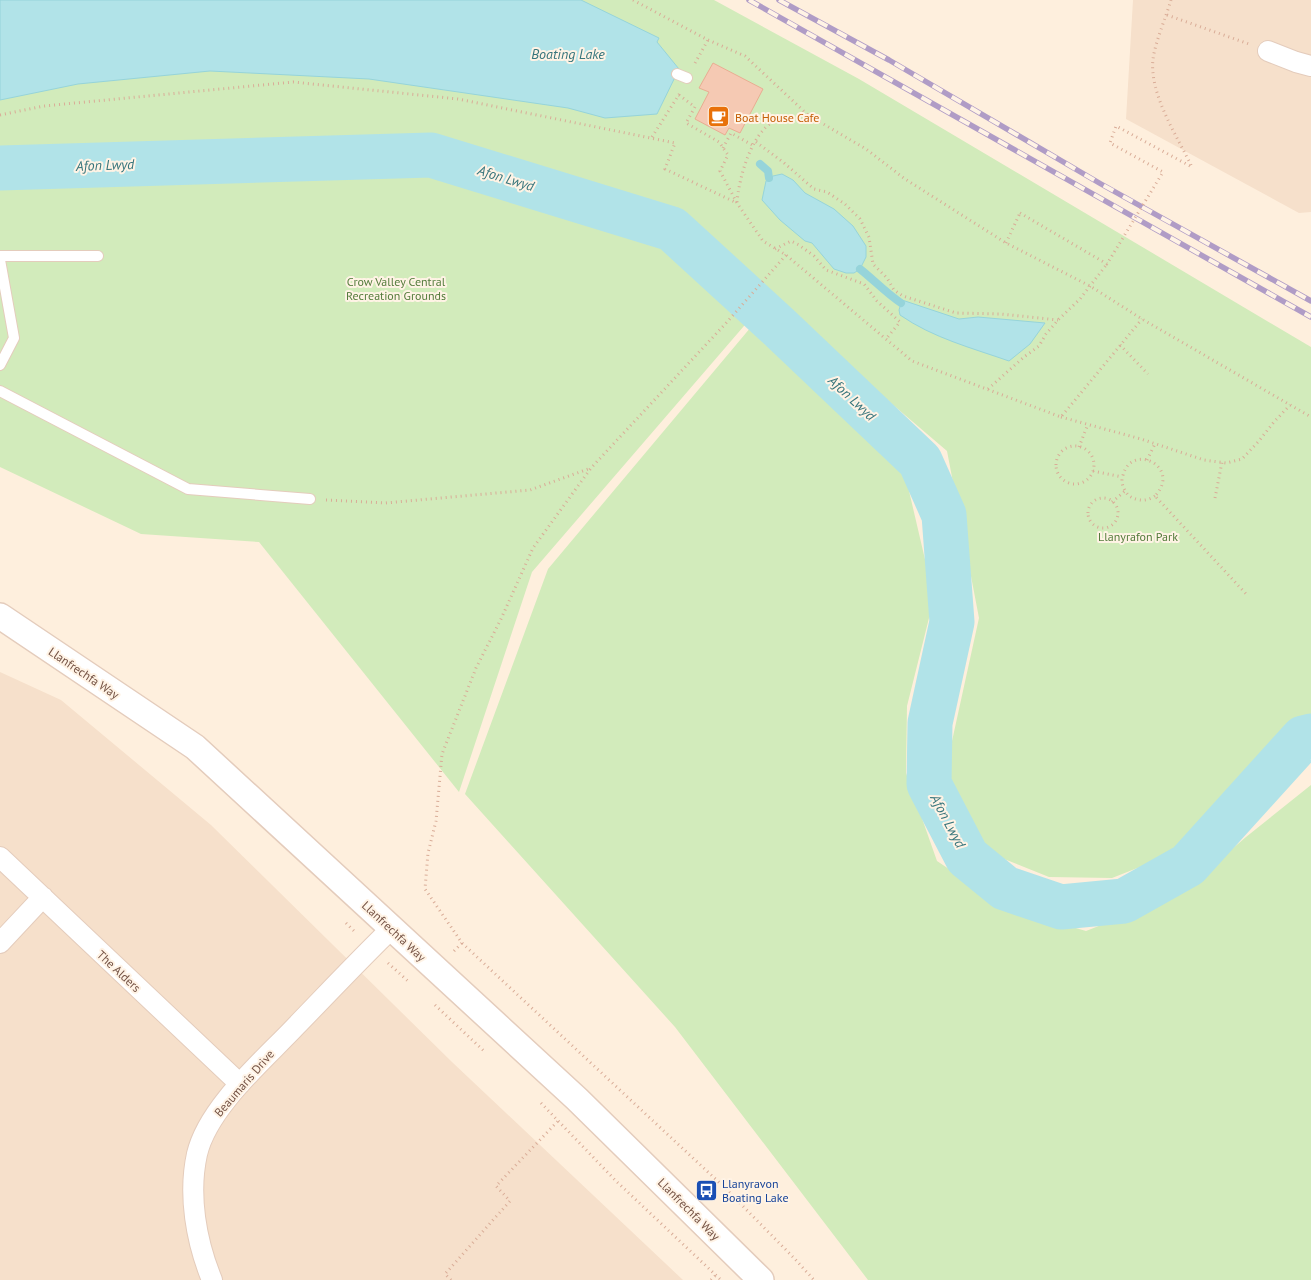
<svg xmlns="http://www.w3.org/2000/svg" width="1311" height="1280" font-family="'PT Sans',sans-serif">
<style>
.residential{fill:#f6e0cb}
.green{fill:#d2ebbb}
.water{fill:#b1e3e8;stroke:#96d4da}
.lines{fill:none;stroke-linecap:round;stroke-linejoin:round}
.stream{stroke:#96d4da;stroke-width:8}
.river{stroke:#b1e3e8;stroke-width:45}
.building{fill:#f5c9b3;stroke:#e9ad92}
.service-casing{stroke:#e4ccbc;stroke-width:12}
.minor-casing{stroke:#e4ccbc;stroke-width:22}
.tertiary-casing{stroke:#e4ccbc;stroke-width:28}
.path{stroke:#d9ac97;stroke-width:3;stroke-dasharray:1 4;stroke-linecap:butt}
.service{stroke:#fff;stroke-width:10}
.minor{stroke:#fff;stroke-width:20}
.tertiary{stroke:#fff;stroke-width:25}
.rail-casing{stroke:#b09cc6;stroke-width:5.5}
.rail{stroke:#fff3e5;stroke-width:4;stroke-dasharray:11;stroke-linecap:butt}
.path-bridge{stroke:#d9ac97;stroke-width:3;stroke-dasharray:1 4;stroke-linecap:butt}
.labels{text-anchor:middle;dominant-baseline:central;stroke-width:4;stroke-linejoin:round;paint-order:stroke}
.food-label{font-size:12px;fill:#c56008;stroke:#fff3e5;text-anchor:start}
.park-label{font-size:12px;fill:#537b3b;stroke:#fff3e5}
.street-label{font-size:12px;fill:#745244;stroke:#fff3e5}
.transit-label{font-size:12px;fill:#164399;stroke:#fff3e5;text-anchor:start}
.water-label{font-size:14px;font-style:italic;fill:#37757c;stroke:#fff3e5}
</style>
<rect width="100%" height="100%" fill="#feefdd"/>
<path class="residential" d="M1133,0H1311V212L1299,213L1126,119Z
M0,672L61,700L211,825L452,1062L683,1280H0Z"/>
<path class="green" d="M0,0H714L859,79L1311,347V726L1297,729L1188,848L1112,878L1049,877L984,851L945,773L979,618L947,451L768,298L532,572L459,792L259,542L141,534L0,467Z
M751,327L906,478L934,598L907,706L906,773L937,861L1007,908L1086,931L1180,894L1246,837L1311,785V1280H868L675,1027L465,794L548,569Z"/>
<path class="water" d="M0,0H581L659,38L657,42L679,69L657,114L605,118L568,108L369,79L210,71L78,84L0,100Z
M782,174L793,180L805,193L834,209L853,226L866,246V257L860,269L854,273H846L834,269L812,243L805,241L780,220L762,200L766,181L773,176Z
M902,300L959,319L978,317L1045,323L1030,344L1009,361C972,348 933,338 900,315L899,310Z"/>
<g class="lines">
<path class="stream" d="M760,164L768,171L769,178
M860,269C874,280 886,293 901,303"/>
<path class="river" d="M0,168L431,155L672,229L780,328L920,461L944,515L952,622L930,723L929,784L967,857L1005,888L1061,907L1124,901L1188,865L1303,738L1311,736"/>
</g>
<path class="building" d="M713,63L763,89L740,133L729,128L725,135L695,119L709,92L699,88Z"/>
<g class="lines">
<defs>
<path id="service" d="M677,74L687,78
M0,256H98
M0,260L14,338L0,365
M0,391L188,489L310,499"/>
<path id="minor" d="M1268,51L1296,62L1311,66
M0,857L240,1084
M0,943L43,897
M212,1280C196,1241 188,1195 197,1154C208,1107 264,1060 296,1026C328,993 359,960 392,928"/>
<path id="tertiary" d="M0,616L195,747L577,1099L761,1280"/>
</defs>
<use href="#service" class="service-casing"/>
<use href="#minor" class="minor-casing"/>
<use href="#tertiary" class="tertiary-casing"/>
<path class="path" d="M633,0L708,40L745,56L808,115L866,149L905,179L1006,243L1090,286L1142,319L1311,417
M1171,0C1166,17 1155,43 1153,59C1149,94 1177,136 1192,167
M1167,15L1249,44
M695,63L708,40
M679,95L695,107L686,123L719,142L728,155L720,171L737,203L763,241L786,255L912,361L1061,417L1142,319
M0,115L44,106L293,82L458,99L675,143L665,169L737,203
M652,137L680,93
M756,142L783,162L814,189L827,192L845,204L860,219L869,237L873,264L887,278L894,290L903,296L956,313L1001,314L1058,320
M723,148L731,133L754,146
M737,202C739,178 751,134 773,122C783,116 796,116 808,115
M1006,243L1020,213
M775,249L791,241L799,245L814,256L826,270L864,284L877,301L900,322L886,339
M786,255L728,321L591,468L533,548L501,619L476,668L442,754L436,821L428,853L425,889L462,943L723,1186L793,1257L814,1280
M1120,345L1148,374
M988,389L1024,357L1039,346L1046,334L1058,320L1080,299L1107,264
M1061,417L1141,439L1204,460L1226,463L1242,459L1258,442L1274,422L1290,405
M1056 465a19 19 0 1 1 38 0a19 19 0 1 1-38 0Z
M1079,447L1088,424
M1147,460L1155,444
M1093,471L1122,477
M1155,496C1146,502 1138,501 1129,496C1124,490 1120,483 1123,475C1132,442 1182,467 1155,496L1248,596
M1088 513a15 15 0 1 1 30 0a15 15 0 1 1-30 0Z
M1215,498L1222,462
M326,500L385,503L530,490L591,468
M1112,502L1125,491
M346,923L356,933
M454,951L462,943
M388,963L409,982
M435,1005L485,1052
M541,1103L616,1181L721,1280
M451,1280L445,1274L510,1201L496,1186L558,1121
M711,1280L716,1275"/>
<use href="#service" class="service"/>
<use href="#minor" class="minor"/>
<use href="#tertiary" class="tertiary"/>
<defs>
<path id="rail" d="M749,0L1311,317
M779,0L889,60L1101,184L1311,301"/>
</defs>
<use href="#rail" class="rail-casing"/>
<use href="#rail" class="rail"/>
<path class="path-bridge" d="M1020,213L1107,264L1163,172L1110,143L1116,126L1192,167"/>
</g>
<defs>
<symbol id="cafe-square" viewBox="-11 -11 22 22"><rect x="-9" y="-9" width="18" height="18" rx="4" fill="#e8710a" stroke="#fff3e5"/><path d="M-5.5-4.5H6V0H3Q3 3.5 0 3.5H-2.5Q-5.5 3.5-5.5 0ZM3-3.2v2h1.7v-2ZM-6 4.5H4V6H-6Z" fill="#fff"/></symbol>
<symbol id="bus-square" viewBox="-11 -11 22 22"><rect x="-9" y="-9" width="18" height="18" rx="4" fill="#1a4fb4" stroke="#fff3e5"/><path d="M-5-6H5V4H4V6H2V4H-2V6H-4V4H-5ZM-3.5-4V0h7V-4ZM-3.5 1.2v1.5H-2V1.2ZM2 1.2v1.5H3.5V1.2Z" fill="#fff"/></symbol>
</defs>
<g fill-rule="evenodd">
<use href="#cafe-square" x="706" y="104" width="25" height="25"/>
<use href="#bus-square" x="694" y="1178" width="25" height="25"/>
</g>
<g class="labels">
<g class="food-label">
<text x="735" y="117">Boat House Cafe</text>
</g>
<g class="park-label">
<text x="396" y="281">Crow Valley Central<tspan x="396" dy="14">Recreation Grounds</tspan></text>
<text x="1138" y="536">Llanyrafon Park</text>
</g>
<g class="street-label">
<text transform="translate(84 673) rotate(34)">Llanfrechfa Way</text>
<text transform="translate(394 931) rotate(43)">Llanfrechfa Way</text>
<text transform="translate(119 971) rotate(43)">The Alders</text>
<text transform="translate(244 1083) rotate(-49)">Beaumaris Drive</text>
<text transform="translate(689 1209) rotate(45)">Llanfrechfa Way</text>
</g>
<g class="transit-label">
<text x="722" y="1183">Llanyravon<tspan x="722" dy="14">Boating Lake</tspan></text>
</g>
<g class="water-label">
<text x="568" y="54">Boating Lake</text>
<text transform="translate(105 165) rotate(-2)">Afon Lwyd</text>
<text transform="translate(506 178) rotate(17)">Afon Lwyd</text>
<text transform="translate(852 398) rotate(43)">Afon Lwyd</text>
<text transform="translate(948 821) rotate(62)">Afon Lwyd</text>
</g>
</g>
</svg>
